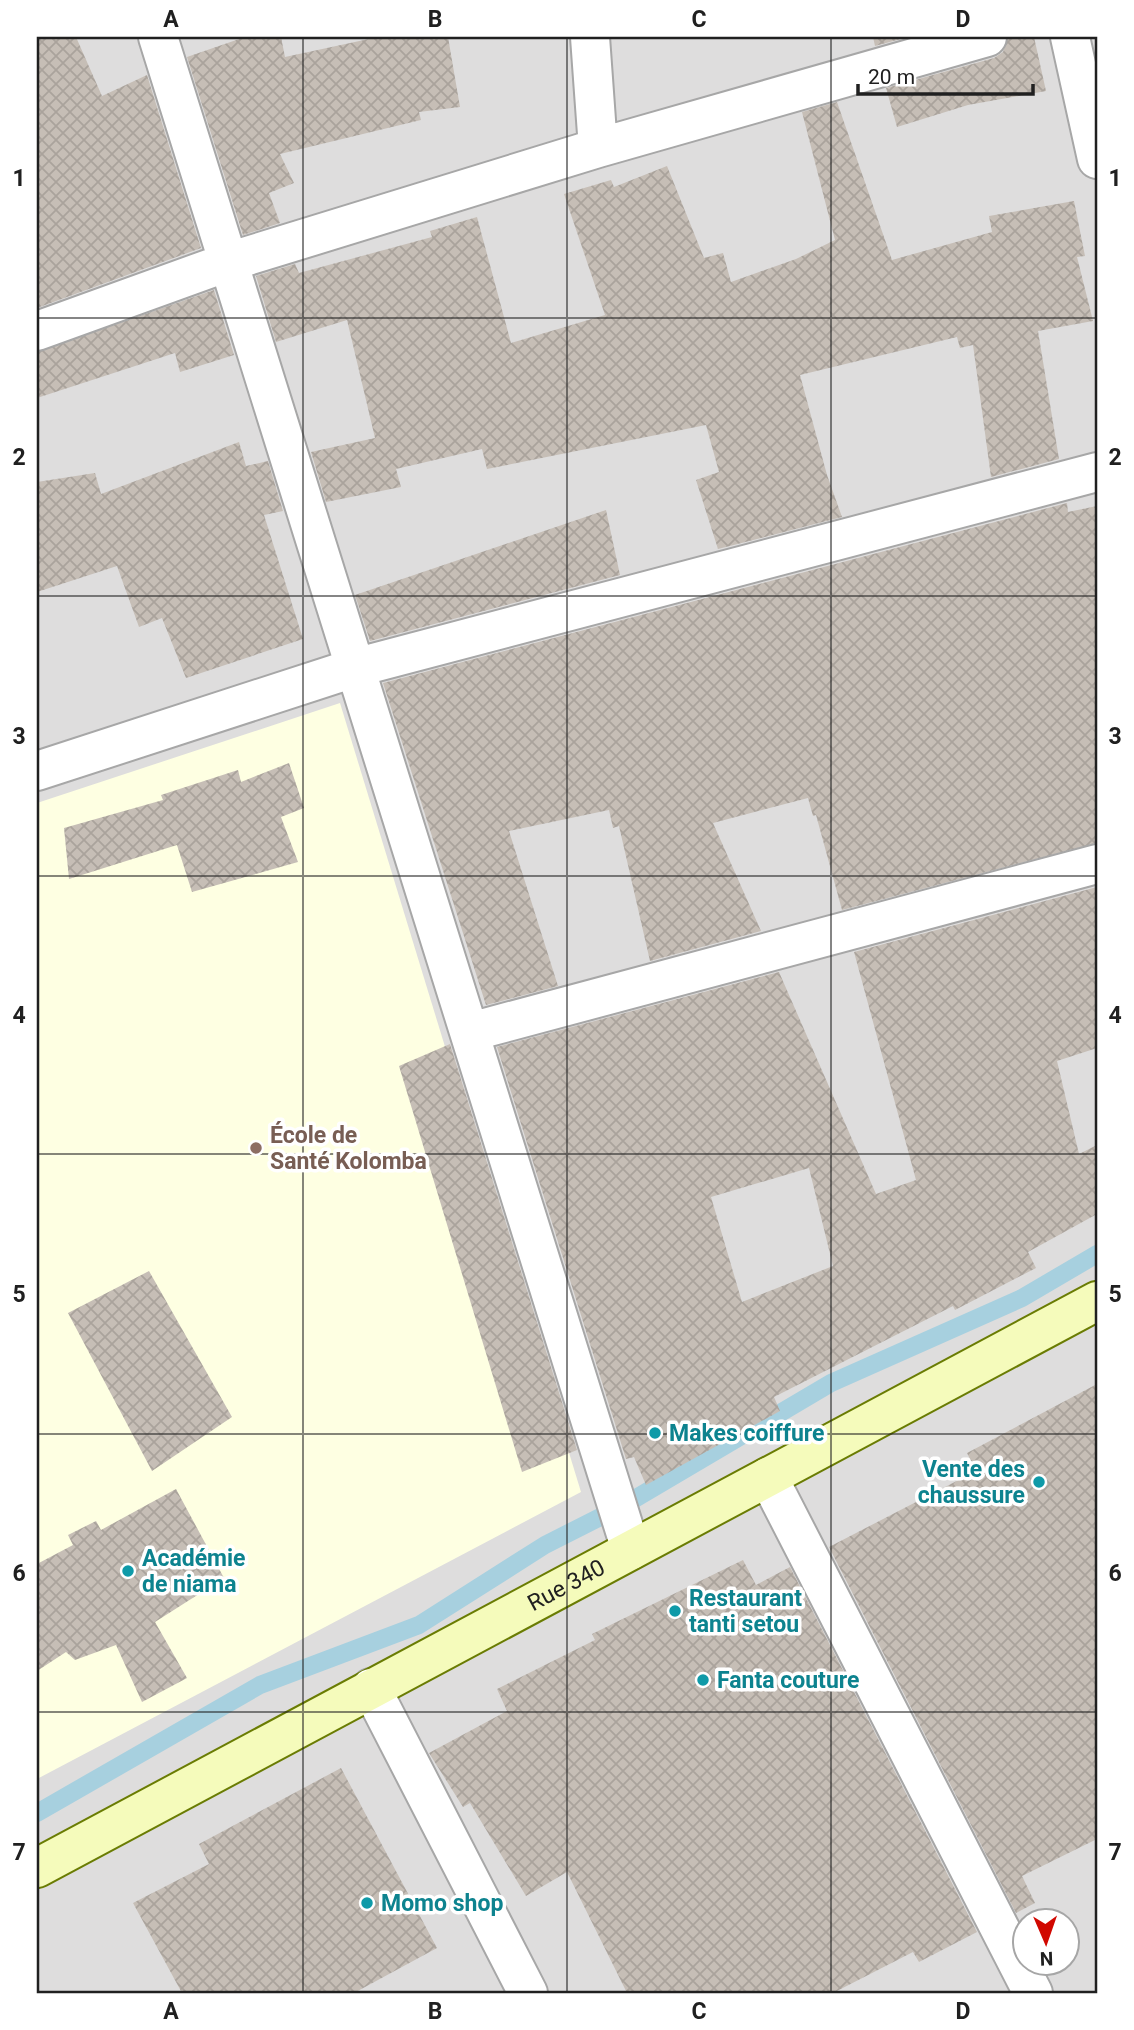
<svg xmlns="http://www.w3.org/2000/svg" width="1134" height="2030" font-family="Roboto,sans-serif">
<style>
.residential{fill:#dedddd;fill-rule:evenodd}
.education{fill:#feffe2}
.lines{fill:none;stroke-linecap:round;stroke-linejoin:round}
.stream{stroke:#a7d0df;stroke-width:18}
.building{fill:url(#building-cross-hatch);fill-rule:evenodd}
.street-casing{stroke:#a7a7a7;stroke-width:42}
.secondary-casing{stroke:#6a7c03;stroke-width:42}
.street{stroke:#fff;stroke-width:38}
.secondary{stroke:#f5fbbb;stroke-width:38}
.grid{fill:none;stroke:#202020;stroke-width:2;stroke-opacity:0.55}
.education-dot{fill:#8d6e63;stroke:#fff;stroke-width:2.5}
.culture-dot{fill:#0f9aa8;stroke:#fff;stroke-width:2.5}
.labels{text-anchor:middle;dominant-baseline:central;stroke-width:7;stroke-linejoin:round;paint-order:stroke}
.education-label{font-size:23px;font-weight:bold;fill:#785e54;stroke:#fff;text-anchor:start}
.culture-label{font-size:23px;font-weight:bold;fill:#0d838f;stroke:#fff;text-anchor:start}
.street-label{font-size:23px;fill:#202020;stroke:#fff}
.neatline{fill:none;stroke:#202020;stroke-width:2.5}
.grid-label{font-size:23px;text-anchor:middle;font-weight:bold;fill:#202020}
</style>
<defs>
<pattern id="building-cross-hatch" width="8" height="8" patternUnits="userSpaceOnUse" patternTransform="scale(1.75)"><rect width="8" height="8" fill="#c6beb6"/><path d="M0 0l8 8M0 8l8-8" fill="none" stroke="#aaa39c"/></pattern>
</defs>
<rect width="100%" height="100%" fill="#f1eee7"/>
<path class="residential" d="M37,37H1097V1993H37ZM1026,1922H1068V1964H1026Z"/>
<path class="education" d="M340,703L581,1492L37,1779V803Z"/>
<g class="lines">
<path class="stream" d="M37,1813L260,1685L419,1625L545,1545L626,1504L831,1383L1022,1298L1097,1254"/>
</g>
<path class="building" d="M37,37H76L102,96L147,75L201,248L37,308Z
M245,37H281L285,57L378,37H448L460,107L419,112L421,120L280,154L294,183L269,193L280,223L243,235L187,57Z
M873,37H908L875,46Z
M1008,37H1034L1046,91L968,105L897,127L886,88L994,58L1003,52Z
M837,102L892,260L992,232L989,216L1074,201L1085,256L1077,257L1093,321L1038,331L1059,459L991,477L973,345L960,348L957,337L800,375L827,475L842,517L718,549L696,480L719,472L706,425L487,469L482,449L396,469L401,487L326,502L311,452L375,438L347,320L276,342L256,276L295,264L299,273L432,237L430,231L477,217L511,343L605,315L564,194L611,180L614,187L667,166L704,258L723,253L731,282L796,259L835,240L802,112Z
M214,290L234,355L180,372L175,353L37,398V352Z
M239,442L246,466L268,461L283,511L264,515L303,639L186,678L162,618L139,627L117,566L37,592V482L95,473L101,494Z
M1067,503L1068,512L1097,506V843L842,910L816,815L813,816L808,798L713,823L761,931L650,961L619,826L613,828L609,810L509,831L558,986L486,1005L383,683Z
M606,510L620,575L370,641L355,595Z
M289,763L304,808L281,817L298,862L192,892L177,845L69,879L64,828L163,800L161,795L238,770L241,782Z
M1097,887V1048L1057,1061L1079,1154L1097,1145V1214L1028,1252L1036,1268L955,1310L953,1306L774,1397L780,1411L646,1485L634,1457L626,1459L497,1047L779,972L876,1194L916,1180L854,952ZM809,1168L833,1266L742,1302L711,1197Z
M450,1044L577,1450L522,1472L399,1066Z
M149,1271L232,1417L152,1471L68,1313Z
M1097,1384V1839L1022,1876L1035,1903L1016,1913L829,1547L976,1471L967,1453Z
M176,1489L224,1578L155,1622L187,1678L142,1702L116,1645L75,1660L66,1652L37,1671V1564L73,1545L68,1535L96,1521L101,1530Z
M743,1560L756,1585L790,1567L977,1932L919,1962L913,1952L833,1993H627L567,1872L526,1896L470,1803L463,1807L429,1753L507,1711L497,1689L595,1640L592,1634Z
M341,1768L437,1948L354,1993H182L133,1903L209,1864L199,1844Z"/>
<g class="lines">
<defs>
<path id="street" d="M158,37L631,1550
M590,37L598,148
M1070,37L1097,159
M37,331L228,262L598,148L987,37
M37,771L354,668L1097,472
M470,1032L1097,864
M768,1477L1033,1993
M371,1688L528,1993"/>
<g id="secondary">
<path id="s1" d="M37,1868L1097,1301"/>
</g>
</defs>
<use href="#street" class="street-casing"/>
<use href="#secondary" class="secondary-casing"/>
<use href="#street" class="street"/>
<use href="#secondary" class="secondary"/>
</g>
<path class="grid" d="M303,37V1993M567,37V1993M831,37V1993M37,318H1097M37,596H1097M37,876H1097M37,1154H1097M37,1434H1097M37,1712H1097"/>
<circle class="education-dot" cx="256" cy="1148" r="7"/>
<g class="culture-dot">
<circle cx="655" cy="1433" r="7"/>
<circle cx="1039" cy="1482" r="7"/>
<circle cx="128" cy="1571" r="7"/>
<circle cx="675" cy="1611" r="7"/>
<circle cx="703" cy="1680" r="7"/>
<circle cx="367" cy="1903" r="7"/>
</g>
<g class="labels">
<g class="education-label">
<text x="270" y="1135">École de<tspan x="270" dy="26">Santé Kolomba</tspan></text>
</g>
<g class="culture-label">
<text x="669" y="1433">Makes coiffure</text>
<text x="1025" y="1469" text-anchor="end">Vente des<tspan x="1025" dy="26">chaussure</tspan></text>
<text x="142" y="1558">Académie<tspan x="142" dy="26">de niama</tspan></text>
<text x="689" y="1598">Restaurant<tspan x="689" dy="26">tanti setou</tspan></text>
<text x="717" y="1680">Fanta couture</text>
<text x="381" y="1903">Momo shop</text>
</g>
<g class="street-label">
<text stroke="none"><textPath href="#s1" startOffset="600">Rue 340</textPath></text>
</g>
</g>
<rect width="1134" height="2030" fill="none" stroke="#ffffff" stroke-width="77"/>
<g transform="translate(1046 1942) rotate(178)"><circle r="33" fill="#ffffff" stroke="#a6a6a6" stroke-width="2"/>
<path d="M0-5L12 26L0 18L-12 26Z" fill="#d10800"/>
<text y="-10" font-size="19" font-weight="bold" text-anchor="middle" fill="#202020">N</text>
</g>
<path d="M858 84v10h175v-10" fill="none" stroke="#202020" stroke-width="3.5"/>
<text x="868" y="84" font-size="21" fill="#202020" stroke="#ffffff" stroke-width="5" paint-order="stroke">20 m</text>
<rect x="38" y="38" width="1058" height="1954" class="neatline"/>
<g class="grid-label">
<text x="171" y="27">A</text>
<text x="435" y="27">B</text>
<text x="699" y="27">C</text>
<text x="963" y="27">D</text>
<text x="19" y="186">1</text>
<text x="1115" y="186">1</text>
<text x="19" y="465">2</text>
<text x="1115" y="465">2</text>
<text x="19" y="744">3</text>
<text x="1115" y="744">3</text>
<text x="19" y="1023">4</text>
<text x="1115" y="1023">4</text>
<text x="19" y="1302">5</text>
<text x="1115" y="1302">5</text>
<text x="19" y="1581">6</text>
<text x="1115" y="1581">6</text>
<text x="19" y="1860">7</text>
<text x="1115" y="1860">7</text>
<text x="171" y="2019">A</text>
<text x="435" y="2019">B</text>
<text x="699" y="2019">C</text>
<text x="963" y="2019">D</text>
</g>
</svg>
